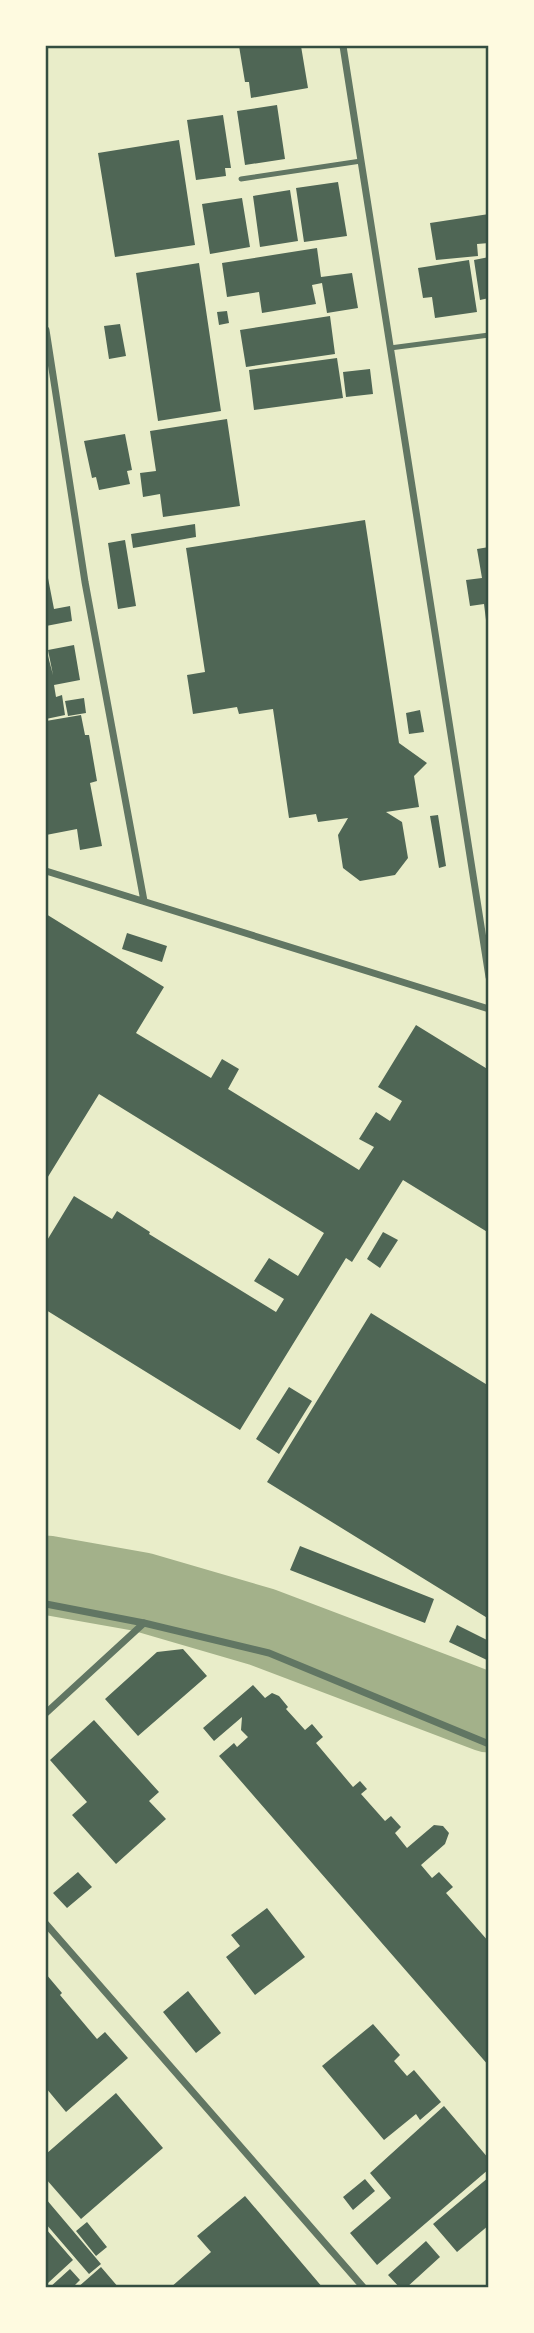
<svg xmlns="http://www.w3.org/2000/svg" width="534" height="2333" font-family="Lato,sans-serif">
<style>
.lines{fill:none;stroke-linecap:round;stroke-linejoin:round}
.river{stroke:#a3b18a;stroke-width:79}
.building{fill:#4f6655}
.service{stroke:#617663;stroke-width:5}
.minor{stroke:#617663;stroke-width:7}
.neatline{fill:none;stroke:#344e41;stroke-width:2.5}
</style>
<rect width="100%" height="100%" fill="#e9edc9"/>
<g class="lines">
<path class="river" d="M46,1575L142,1592L262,1627L489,1713"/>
</g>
<path class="building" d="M239,46H301L308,88L251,98L249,82H245Z
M277,105L285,159L245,165L237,111Z
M223,115L231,168H225L226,176L196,180L187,120Z
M179,140L195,245L115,257L98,153Z
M338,182L347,236L304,242L296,188Z
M290,190L298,241L260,247L253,196Z
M242,198L250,247L210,254L202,204Z
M489,214V243L477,244L478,256L436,260L430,223Z
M317,248L321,277L352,273L358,308L327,313L322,283L312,285L316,304L262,313L259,292L227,297L222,263Z
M489,257V298L480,300L474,260Z
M469,260L477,312L435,318L432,297L423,298L418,268Z
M199,263L221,411L158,421L136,273Z
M227,311L229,323L219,325L217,312Z
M330,316L335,354L246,367L240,330Z
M120,324L126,356L109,359L104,326Z
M337,358L343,398L254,410L249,370Z
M370,369L373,394L346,397L343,372Z
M227,419L240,506L163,517L160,494L143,497L140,473L156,471L150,431Z
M125,434L132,470L127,471L130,484L99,490L96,477L92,478L84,441Z
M365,520L399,743L427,763L414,776L419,807L386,812L402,822L408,858L395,875L360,881L343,868L338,835L348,818L318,822L316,814L289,818L273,709L239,714L237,707L193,714L187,675L205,672L186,548Z
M195,524L196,537L133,548L131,534Z
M125,540L136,606L118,609L108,543Z
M489,547V628H487L484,604L470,606L466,580L482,578L477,549Z
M46,578H48L54,609L70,606L72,621L46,626Z
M74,645L80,680L54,685L56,697L62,695L65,715L46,719V657L48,656L53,675L48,650Z
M84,698L86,713L68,716L65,701Z
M420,710L424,732L409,734L406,713Z
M81,715L85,735H89L97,781L90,783L102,846L80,850L77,829L46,835V721Z
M438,815L446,866L439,868L430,816Z
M46,914L164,987L136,1033L211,1078L222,1059L239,1069L228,1089L359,1170L374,1147L359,1139L376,1112L390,1121L402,1101L378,1087L416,1025L489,1070V1233L403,1180L352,1262L346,1258L240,1430L46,1310V1242L74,1196L112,1219L117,1211L150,1232L149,1234L276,1312L284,1299L254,1281L269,1258L298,1276L324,1233L99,1094L46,1180Z
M127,933L167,946L162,962L122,949Z
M383,1232L398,1240L380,1268L367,1259Z
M371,1313L489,1386V1619L267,1482Z
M289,1387L312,1401L279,1454L256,1439Z
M300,1546L434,1599L425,1623L290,1570Z
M457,1625L489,1641V1661L449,1642Z
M183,1649L207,1676L138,1736L105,1699L157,1652Z
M253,1685L265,1698L272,1693L279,1696L288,1707L286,1709L305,1730L312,1724L323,1737L316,1743L353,1787L360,1781L367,1789L361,1794L385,1821L391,1816L401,1827L395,1833L407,1848L434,1825L443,1826L449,1833L445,1844L421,1865L432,1878L439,1872L453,1887L446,1893L489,1942V2066L219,1756L234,1743L237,1747L248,1737L241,1730L242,1717L214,1741L203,1728Z
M94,1720L159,1792L149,1801L166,1819L116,1864L72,1815L87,1802L50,1760Z
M78,1872L92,1887L67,1908L53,1893Z
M267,1908L305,1957L255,1995L226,1957L240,1946L231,1935Z
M46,1974L62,1993L60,1995L97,2039L105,2032L128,2058L66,2112L46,2088Z
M188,1991L221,2033L196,2053L163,2012Z
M373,2024L400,2055L394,2061L407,2076L414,2070L441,2102L420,2120L416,2114L384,2140L322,2066Z
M116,2093L163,2148L81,2219L46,2179V2154Z
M444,2106L489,2159V2169L377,2265L350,2233L391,2198L370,2173Z
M489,2177V2225L457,2252L433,2224Z
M365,2179L375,2191L353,2210L343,2197Z
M245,2196L323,2288H170L211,2252L197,2236Z
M46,2199L101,2264L89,2274L46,2224Z
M87,2222L107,2247L96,2256L76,2231Z
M46,2229L73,2260L48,2283L46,2280Z
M426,2241L440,2257L406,2288H400L388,2275Z
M101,2267L119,2288H77Z
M70,2269L80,2280L72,2288H49Z"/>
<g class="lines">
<path class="service" d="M241,179L361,161
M390,348L489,335"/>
<path class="minor" d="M343,46L489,977
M46,330L85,582L144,901
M46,871L489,1009
M46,1604L144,1623L269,1653L489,1744
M46,1713L144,1623
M46,1924L364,2288"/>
</g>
<rect width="534" height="2333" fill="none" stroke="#fefae0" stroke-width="94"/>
<rect x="47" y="47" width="440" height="2239" class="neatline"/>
</svg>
